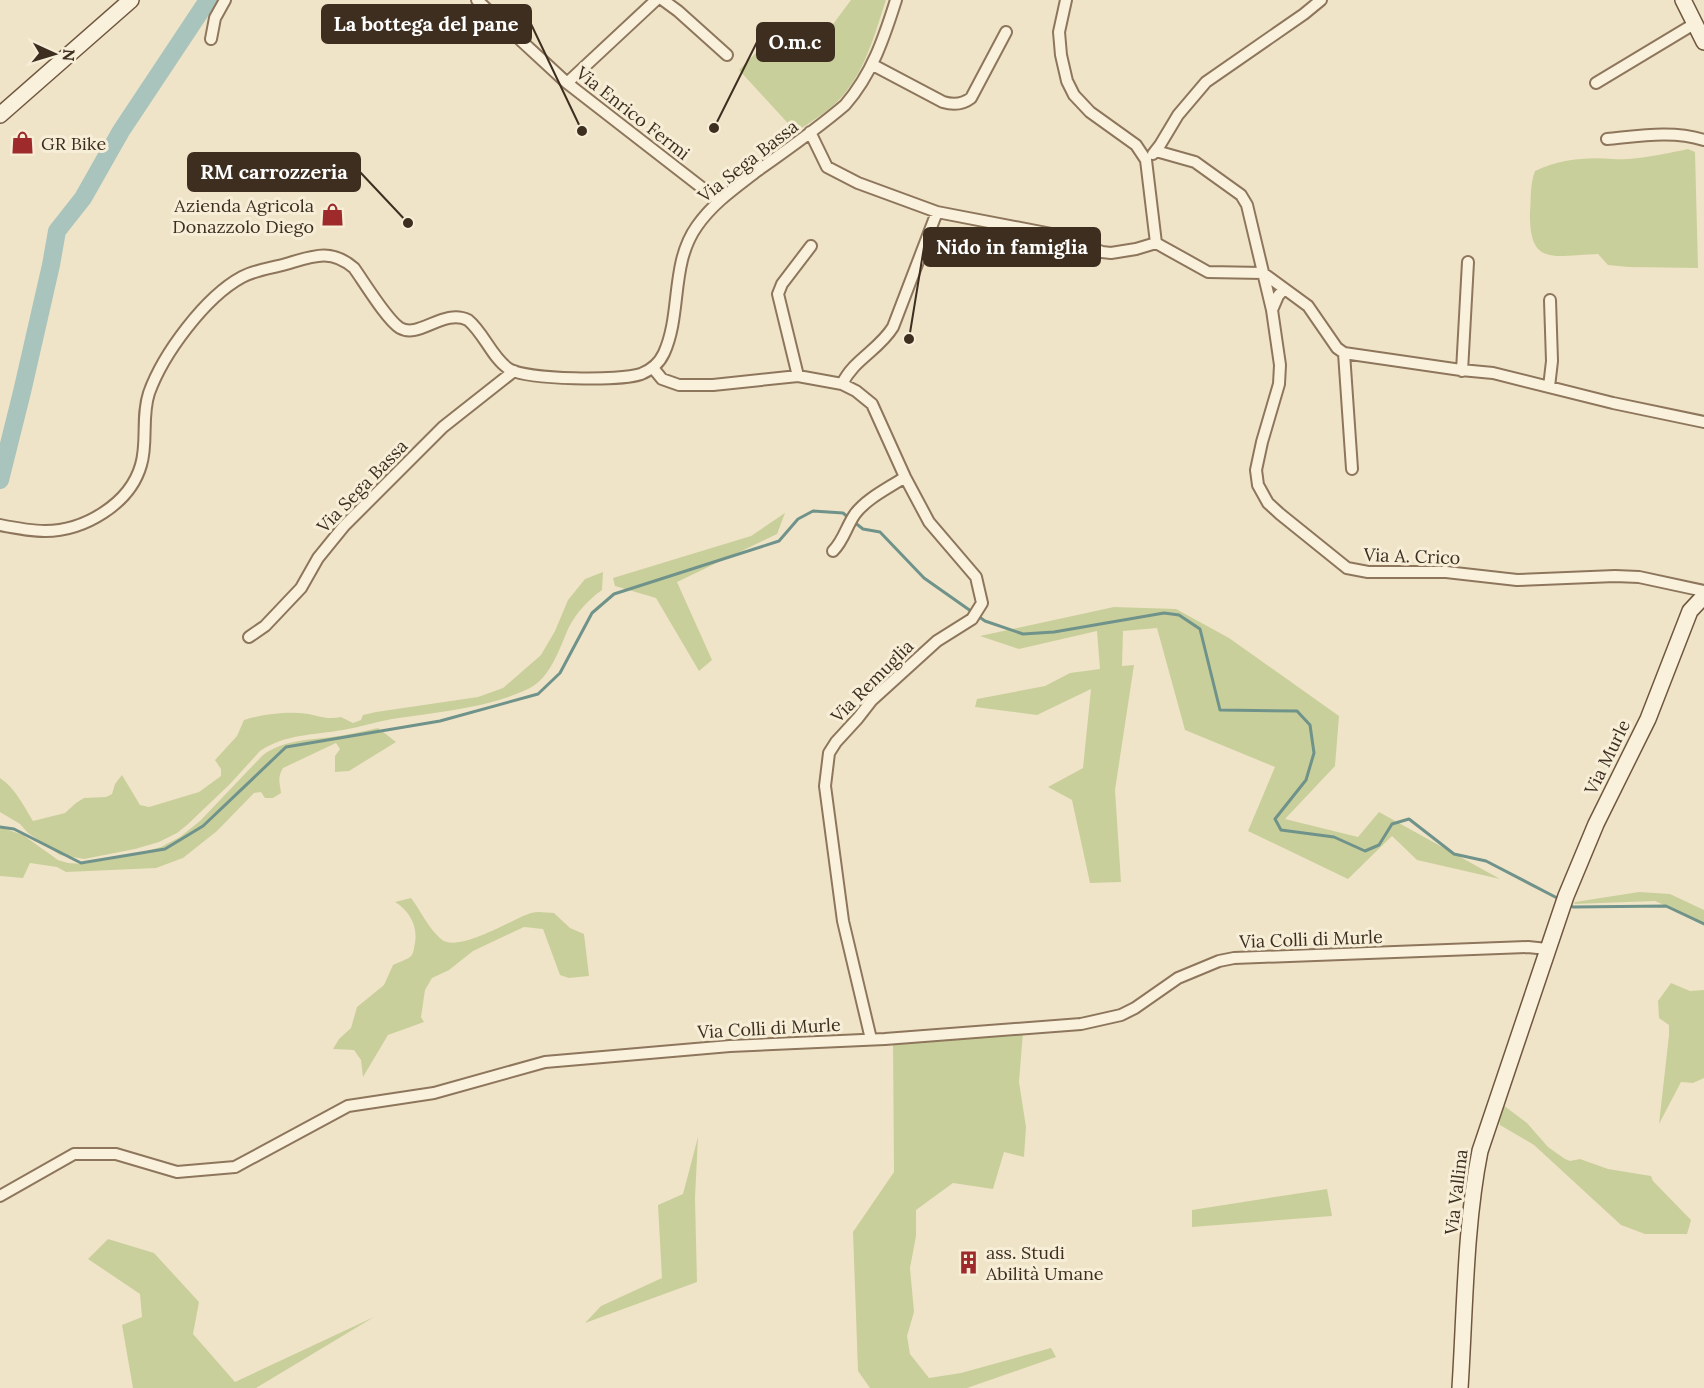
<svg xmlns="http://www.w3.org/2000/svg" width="1704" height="1388" font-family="Lora,serif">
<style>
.green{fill:#c9cf9b}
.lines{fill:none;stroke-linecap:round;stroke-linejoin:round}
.stream{stroke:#6f938a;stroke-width:3}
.river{stroke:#a9c4bc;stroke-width:18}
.minor-casing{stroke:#8d765c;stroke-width:14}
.secondary-casing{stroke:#6f573f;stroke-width:18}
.minor{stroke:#faf1dc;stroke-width:10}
.secondary{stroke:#faf1dc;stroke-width:15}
.labels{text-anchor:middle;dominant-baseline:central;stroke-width:6;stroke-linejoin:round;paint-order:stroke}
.street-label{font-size:18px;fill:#3d2e20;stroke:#f7eed8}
.poi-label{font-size:18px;fill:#3d2e20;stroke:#f7eed8;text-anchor:start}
.leader{fill:none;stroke:#3d2e20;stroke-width:2}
.callout-dot{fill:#3d2e20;stroke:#f7eed8;stroke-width:2}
.callout{fill:#3d2e20;stroke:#3d2e20;stroke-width:2}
.callout-label{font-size:20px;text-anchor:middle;font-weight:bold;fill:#fff}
</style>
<rect width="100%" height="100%" fill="#f0e4c8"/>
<path class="green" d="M851,0H886C874,36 865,73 838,101C826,113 810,122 796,132L739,70L786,22L816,47Z
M1688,149L1695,152L1698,268L1628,267L1608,265L1598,254C1555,255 1529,268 1530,213C1531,198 1530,184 1535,171C1560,159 1587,157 1613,159C1631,161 1670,153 1688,149Z
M785,513L777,534L677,582L712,660L699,671L656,598L615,586L613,578L751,536Z
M603,572L602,590C588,600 577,612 569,627C560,647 551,677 530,688C490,708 436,712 392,719C376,722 360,727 343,730C314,735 285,734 260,751L230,784L187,825L177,833L159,842L135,849L84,859L60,855L28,833L20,824L0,812V778C16,789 23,805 33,821L65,813L76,803L84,798L106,797L112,794L115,784L122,775L140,805L149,807L199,792L221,776V769L215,760L237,736L244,720C258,715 283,712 298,713C313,713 325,721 341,717L353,723L361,720L363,715L376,712L478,697L503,688L541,655L555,631L568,600L585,579Z
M1114,607L1176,609L1229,638L1339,716L1335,766L1285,819L1358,837L1379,812L1500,879L1417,860L1392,836L1348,879L1248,831L1275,767L1185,730L1157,628L1123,631L1122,666L1134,665L1115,790L1121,882L1090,883L1072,800L1048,787L1083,768L1091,689L1037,715L975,707L977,699L1045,686L1070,673L1100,669L1097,631L1019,649L980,636Z
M378,728L396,742L349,771L335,772V756L340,749L336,743L283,768C277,778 280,783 281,793L273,798H265L261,792L254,793L217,831L183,858L156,868L66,872L57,867L30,863L23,878L0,876V827L23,835L58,860L68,863L84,864L136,854L161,847L180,837L200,821L263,755C284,740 307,740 332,737C347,735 363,731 378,728Z
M1639,892L1670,894L1704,910V923L1655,901L1574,904L1575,902Z
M411,898C421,911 428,928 441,939C458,954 512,919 531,913C539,911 547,913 554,913L570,928L584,934L589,976L569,978L560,975L543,929L524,927L473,951L449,970L432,978L425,990L421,1017L424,1022L388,1035L363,1077L361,1060L354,1050L333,1049L339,1039L351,1028L357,1007L384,985L393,965C398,962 407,960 411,956C414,953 414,947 415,943C418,925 409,911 395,902Z
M1671,983L1690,991L1704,990V1078L1693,1083L1681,1082L1659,1124L1669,1035V1025L1659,1018L1658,1001Z
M1023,1032L1019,1082L1026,1127L1024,1157L1004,1152L993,1189L953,1183L916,1210V1236L910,1268L914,1312L907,1336L910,1354L929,1378L961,1373L1051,1348L1056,1357L967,1388H870L858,1371L853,1232L894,1172L893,1043Z
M1503,1105L1527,1123L1548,1147L1565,1159L1570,1161L1580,1159L1608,1169L1651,1176L1653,1181L1691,1220L1687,1234H1645L1621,1225L1534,1145L1500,1125L1499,1119Z
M698,1137L695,1198L697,1282L585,1323L601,1306L662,1278L658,1205L683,1194Z
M1327,1189L1332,1216L1192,1227V1210Z
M108,1239L154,1253L199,1302L193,1334L235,1382L374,1317L256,1388H133L122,1325L142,1317L140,1294L88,1259Z"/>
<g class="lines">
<path class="stream" d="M854,522L863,529L880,532L924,578L985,621L1023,634L1054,632L1164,613L1179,615L1200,629L1220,710L1297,711L1310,725L1314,753L1306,780L1275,819L1281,830L1334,837L1365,851L1379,845L1392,824L1409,819L1454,854L1486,861L1561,900
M0,827L14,829L81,863L165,849L203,826L286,747L440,721L538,694L560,673L592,613L614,594L779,541L798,519L813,511L843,513L849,518
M1569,905L1573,907L1666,906L1704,924"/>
<path class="river" d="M0,480L22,392L51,265L57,231L83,198L121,131L208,0"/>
<defs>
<path id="minor" d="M477,0L567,83L719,201
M663,0L678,11L727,55
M1066,0L1059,32L1061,55L1067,81L1074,95L1090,112L1136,145L1146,160L1156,243
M211,39L215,18L225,0
M873,65L943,102C953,105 962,105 971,98L1006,32
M567,83L656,0
M1596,83L1694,24
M810,132L827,167L858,183L937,212L1062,236L1102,252L1111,253L1136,249L1156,243
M1607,139C1639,136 1673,130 1704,140
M1156,151L1195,162L1241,195L1247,205L1272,310L1278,296L1284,289
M1153,154L1160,145L1178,115L1206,82L1304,14L1321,0
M1156,243L1208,272L1263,273
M1263,273L1308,306L1337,348L1344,353L1461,370L1493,373L1613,403L1704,422
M1272,310L1280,365L1279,384L1262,442L1256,470L1258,485L1268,503L1280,514L1347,568L1368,572H1446L1517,580L1615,576L1639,577L1704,591
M1344,353L1352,469
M653,368L662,379L679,385H713L798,376L842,384L856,391L872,404L905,477L929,522L976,577L982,603L972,619L937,641L872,700L858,718L836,742L829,753L825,786L843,921L871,1039
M1462,371L1468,262
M798,376L778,294L782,284L811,246
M842,384C854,359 879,350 893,327L937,212
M1549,387L1552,361L1550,300
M0,525C15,528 30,531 45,531C84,531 130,504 141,465C148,442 141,417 149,393C163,354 205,297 242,277C255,270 272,268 286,264C313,256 331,248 354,268C364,282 387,320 400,328C419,339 444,308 468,320C484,333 492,358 509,369C528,380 620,381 641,374C651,370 659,364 664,353C682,313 670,264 697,226C713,203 735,188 757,171C787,150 817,129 845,105C872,74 884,38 896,0
M833,551C844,540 846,527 855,514C867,498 889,488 905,477
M249,637L265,626L301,588L318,558L344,526L443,427L514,371
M0,1196L74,1154H116L177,1172L235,1167L348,1106L434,1093L545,1062L730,1046L885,1039L1081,1024L1121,1015L1135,1008L1178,978L1219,961L1234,958L1528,947L1547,949L1550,942"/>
<path id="secondary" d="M1683,0L1704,42
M0,115L131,0
M1460,1388C1465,1311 1465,1226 1480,1151L1566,896L1596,824L1648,719L1690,611L1704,596"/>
</defs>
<use href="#minor" class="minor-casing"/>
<use href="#secondary" class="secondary-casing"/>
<use href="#minor" class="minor"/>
<use href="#secondary" class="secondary"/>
</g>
<defs>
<symbol id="shop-bare" viewBox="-9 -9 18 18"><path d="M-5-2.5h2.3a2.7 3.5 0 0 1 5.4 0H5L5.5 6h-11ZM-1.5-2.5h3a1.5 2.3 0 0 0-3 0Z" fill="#9e2a2b" stroke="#f7eed8" stroke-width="2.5" paint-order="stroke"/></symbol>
<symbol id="building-bare" viewBox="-9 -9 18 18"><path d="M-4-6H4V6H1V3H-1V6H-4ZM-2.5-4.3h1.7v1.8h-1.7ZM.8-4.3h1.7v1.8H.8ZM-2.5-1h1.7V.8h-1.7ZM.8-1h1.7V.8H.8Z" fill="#9e2a2b" stroke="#f7eed8" stroke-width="2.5" paint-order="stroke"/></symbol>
</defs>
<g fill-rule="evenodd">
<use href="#shop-bare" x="6" y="126" width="33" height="33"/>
<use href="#shop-bare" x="316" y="198" width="33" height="33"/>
<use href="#building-bare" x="952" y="1246" width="33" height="33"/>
</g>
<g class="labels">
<g class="street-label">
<text transform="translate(633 113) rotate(38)">Via Enrico Fermi</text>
<text transform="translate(748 161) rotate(-38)">Via Sega Bassa</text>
<text transform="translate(362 486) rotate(-46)">Via Sega Bassa</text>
<text transform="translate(1412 556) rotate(2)">Via A. Crico</text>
<text transform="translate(872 681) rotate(-45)">Via Remuglia</text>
<text transform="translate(1607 757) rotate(-64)">Via Murle</text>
<text transform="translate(1311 939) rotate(-2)">Via Colli di Murle</text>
<text transform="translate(769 1028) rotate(-3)">Via Colli di Murle</text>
<text transform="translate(1456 1192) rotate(-83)">Via Vallina</text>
</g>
<g class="poi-label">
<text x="41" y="143">GR Bike</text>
<text x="314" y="205" text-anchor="end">Azienda Agricola<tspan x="314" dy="21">Donazzolo Diego</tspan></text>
<text x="986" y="1252">ass. Studi<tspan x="986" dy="21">Abilità Umane</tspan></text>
</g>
</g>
<path class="leader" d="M582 131L531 24M714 128L757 42M408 223L360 172M909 339L924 247"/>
<g class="callout-dot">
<circle cx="582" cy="131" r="6"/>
<circle cx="714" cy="128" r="6"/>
<circle cx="408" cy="223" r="6"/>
<circle cx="909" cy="339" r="6"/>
</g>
<g class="callout">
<rect x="322" y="5" width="209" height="38" rx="6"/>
<rect x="757" y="23" width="77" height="38" rx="6"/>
<rect x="188" y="153" width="172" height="38" rx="6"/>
<rect x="924" y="228" width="176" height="38" rx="6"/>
</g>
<g class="callout-label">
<text x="426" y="31">La bottega del pane</text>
<text x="795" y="49">O.m.c</text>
<text x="274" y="179">RM carrozzeria</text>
<text x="1012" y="254">Nido in famiglia</text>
</g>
<g transform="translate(54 54) rotate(94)" stroke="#f7eed8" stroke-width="4.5" paint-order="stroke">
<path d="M0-4.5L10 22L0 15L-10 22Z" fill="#3d2e20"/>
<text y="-9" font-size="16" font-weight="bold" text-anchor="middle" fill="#3d2e20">N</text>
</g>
</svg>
